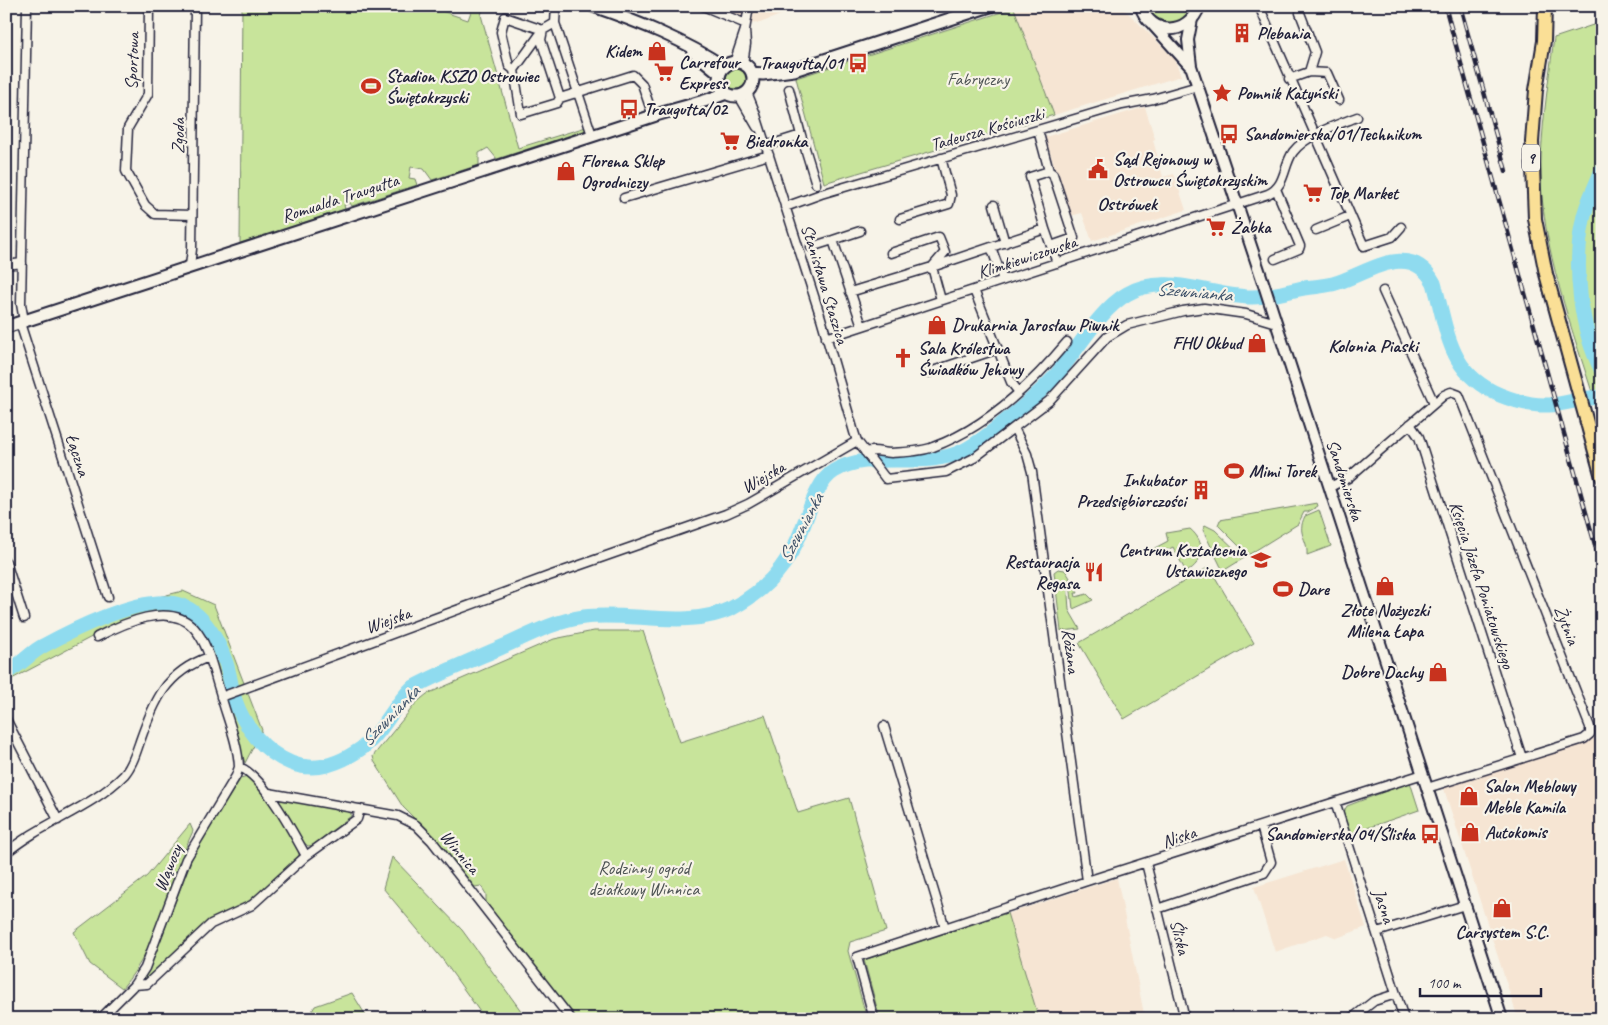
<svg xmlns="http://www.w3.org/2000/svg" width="1608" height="1025" font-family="Caveat,sans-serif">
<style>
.built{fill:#f6e5d3}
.green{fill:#c8e49b;stroke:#75836b}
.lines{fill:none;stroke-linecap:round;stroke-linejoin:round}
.river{stroke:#8fdbef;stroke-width:15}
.minor-casing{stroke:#22223b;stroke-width:11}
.tertiary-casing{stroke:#22223b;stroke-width:14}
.secondary-casing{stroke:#22223b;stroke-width:15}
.primary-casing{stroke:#22223b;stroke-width:16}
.minor{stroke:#f7f3e8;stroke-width:8}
.tertiary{stroke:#f7f3e8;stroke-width:10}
.secondary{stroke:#f7f3e8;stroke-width:11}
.primary{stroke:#fadf96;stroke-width:12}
.rail-casing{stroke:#22223b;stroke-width:4.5}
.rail{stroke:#f7f3e8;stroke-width:2.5;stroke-dasharray:8;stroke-linecap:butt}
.labels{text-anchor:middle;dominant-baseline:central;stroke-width:4.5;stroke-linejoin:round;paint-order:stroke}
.shield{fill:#f7f3e8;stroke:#62616f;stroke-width:1}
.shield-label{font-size:16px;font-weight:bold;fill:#22223b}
.poi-label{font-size:18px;font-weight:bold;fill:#22223b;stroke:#f7f3e8;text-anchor:start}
.street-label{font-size:18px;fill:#22223b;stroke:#f7f3e8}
.park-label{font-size:18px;fill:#4c5253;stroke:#f7f3e8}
.neighbourhood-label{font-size:19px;font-weight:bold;fill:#22223b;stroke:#f7f3e8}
.water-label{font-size:19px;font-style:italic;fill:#3d5068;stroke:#f7f3e8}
</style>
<rect width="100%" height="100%" fill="#f7f3e8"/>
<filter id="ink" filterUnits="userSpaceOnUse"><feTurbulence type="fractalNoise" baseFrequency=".02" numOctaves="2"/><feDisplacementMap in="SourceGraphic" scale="10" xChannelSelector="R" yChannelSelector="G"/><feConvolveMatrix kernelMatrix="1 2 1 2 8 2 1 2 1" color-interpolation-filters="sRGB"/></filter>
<g filter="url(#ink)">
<path class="built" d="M703,6H803L760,23L746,24Z
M1023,6H1121L1175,59L1181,76L1054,115L1014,8Z
M1145,107L1155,139L1153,140L1163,177L1174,174L1186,210L1092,241L1082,213L1070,216L1045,137Z
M1602,735V1019H1518L1443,786Z
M1344,859L1366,927L1337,938L1327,934L1275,952L1254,887Z
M1117,878L1145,1019H1039L1007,914Z"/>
<path class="green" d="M242,6H427L468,20L473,6H484L481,15L518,148L586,127V130L497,159L488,148L479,153V165L432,180L424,169L411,167L409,178L415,179L417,185L352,206L350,203L344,205L345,209L240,243Z
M1147,6H1192C1184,30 1157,26 1147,6Z
M1014,8L1054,115L824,183L796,78Z
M1602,22V424C1579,347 1544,261 1541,181C1540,133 1548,85 1554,38Z
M725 79a11 11 0 1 1 22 0a11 11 0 1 1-22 0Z
M1317,503L1318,506L1308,512H1304L1298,524L1248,555L1218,525L1220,520Z
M1319,510L1331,546L1307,555C1308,537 1296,535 1305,516Z
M1205,525L1215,530L1244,558L1223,571L1203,530Z
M1190,529C1206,542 1205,562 1186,572L1173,547L1159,554L1153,549L1168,541L1166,533Z
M1209,567L1254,643L1124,719L1079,643Z
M1058,569L1065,570L1070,578L1067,581L1069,610L1080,629L1061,631L1054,572Z
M1070,583H1073L1078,593H1075L1076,597L1087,594L1093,600L1073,609Z
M183,591L214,605L262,730L245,763L214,662L203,636L179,616L122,621L6,682V664L67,629L113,608Z
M594,631H643L680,742L765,715L798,813L849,798L886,931L850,942L848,951L867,1019H575L486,902V894L481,886L475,887L444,848L403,807L374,761L373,756L417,702L427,694L554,639Z
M247,776L271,802L299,849V855L245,906L213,920L146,981H142L154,957L194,853L241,778Z
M1410,782L1419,810L1350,834L1343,813L1347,806Z
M281,798L351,810V816L313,845L308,846L302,841L278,803Z
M190,824L193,831C168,884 161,943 122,988L90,964L74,932L147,876Z
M392,857L462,930L527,1019H485L443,960L383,888Z
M1007,913L1039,1019H880L864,960Z
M352,993L368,1019H315L312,1011L315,1006Z"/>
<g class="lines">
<path class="river" d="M1602,170C1596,186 1586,203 1583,220C1573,267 1580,329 1602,371
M6,672C21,666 29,653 43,646C74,629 135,599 170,603C200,606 217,637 226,663C230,675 231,688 235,700C244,727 264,752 291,763C315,773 341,763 362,748C383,733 393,706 412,688C440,673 470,661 500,648C527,636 554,621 584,617C632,611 687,630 732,608C759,594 782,572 795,545C806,525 814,483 834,471C870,449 923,470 963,451C985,440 1040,394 1056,375C1077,351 1099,310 1127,294C1164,272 1211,296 1250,297C1267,298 1287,291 1304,288C1315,287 1328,286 1339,282C1371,271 1411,241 1434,283C1448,332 1448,373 1500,395C1515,401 1532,406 1549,405C1567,404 1584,397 1602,397"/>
<defs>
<path id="minor" d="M149,6L148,94L128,128L126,171L145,205L155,214L192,215
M556,6L555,23L592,135
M703,6L746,24
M1259,6L1364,246L1392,237L1401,227
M555,23L543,30L514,70L521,114L557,103L560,98
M734,63L745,30L749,6
M743,64L746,44L745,30
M514,70L509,66L501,32L505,17L543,30L541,40L560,98L633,75L642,84L653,116
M1309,72L1327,73L1339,100
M1289,79L1309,72L1315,52L1300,13
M789,89L801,135
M747,92L755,112L821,318L854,432L857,441L886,479L946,472L974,458L1049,401L1107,337L1127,325L1183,311L1204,308L1246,314L1276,323
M739,96L757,127
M1038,130L1049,171L1030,177L1045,229
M766,146L801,135L816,184
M1049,171L1053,174L1074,238L1051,246
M624,198L769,155
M994,205L1005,243
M785,207L821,194L1122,105L1153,99L1198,86
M900,219L949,204L951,195L941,158
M1316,230L1350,216
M860,231L833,240L862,326
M811,247L833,240
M991,247L1003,280
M1275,259L1299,249L1300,246L1276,189
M6,265L22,263
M190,266L192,249L195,6
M974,290L1011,382L1018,391
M1383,291L1434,403
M850,292L932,267L945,252L939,237L891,253
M941,300L932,267L1045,229L1057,263
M24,321L21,304L27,6
M20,323L108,597
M826,338L1268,194C1286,186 1283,166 1293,152C1307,134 1337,125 1357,117
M927,373L998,349
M1410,424L1419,437L1522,758
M1014,428L1027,454L1032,472L1087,881
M865,452C875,449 882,453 891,453C904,452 921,452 933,447C985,428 1032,384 1067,342
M1330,487L1348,478L1444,395L1451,392L1459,395L1590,727V734L1584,739L1427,788
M6,562L24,618
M97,637C122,624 170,601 194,628C209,645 213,671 220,692C226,716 238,742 239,767L236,776L186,859L145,968L134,985L100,1019
M221,697L549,576L726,514L748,504L857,441
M6,719L58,820
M884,726L945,928
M239,767C263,775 294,834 306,856
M269,793L398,816L416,825L432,841L571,1019
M1335,802L1404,1019
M6,853C41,823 92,808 124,775C132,766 136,753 140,741C154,701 166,672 209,657
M1146,863L1185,1019
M1157,909L1264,873L1271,862L1261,826
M1377,932L1465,905
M134,985L147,984L211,924L252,905L306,856L357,819L360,809
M874,1019L857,957L1087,881L1423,774
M1351,1019L1374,1001L1396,994"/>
<path id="tertiary" d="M592,6C639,22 684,40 725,67
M1192,19L1188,40L1191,66L1263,282L1502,1019
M1153,25L1190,66
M692,51L720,74"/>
<path id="secondary" d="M1141,6C1150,37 1189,36 1199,6
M719 79a17 17 0 1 1 34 0a17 17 0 1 1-34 0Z
M752,73L763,74L794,70L990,6
M6,327L653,116C678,108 703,103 726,93"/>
<path id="primary" d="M1545,6L1544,41L1536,90L1532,142L1535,219L1546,274L1602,477"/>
</defs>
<use href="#minor" class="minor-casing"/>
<use href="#tertiary" class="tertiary-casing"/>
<use href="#secondary" class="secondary-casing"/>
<use href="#primary" class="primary-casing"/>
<use href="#minor" class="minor"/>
<use href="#tertiary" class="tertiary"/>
<use href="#secondary" class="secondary"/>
<use href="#primary" class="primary"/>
<defs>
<path id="rail" d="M1445,6L1602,570
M1460,6L1506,171"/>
</defs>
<use href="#rail" class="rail-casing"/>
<use href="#rail" class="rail"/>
</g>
</g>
<defs>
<symbol id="building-bare" viewBox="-9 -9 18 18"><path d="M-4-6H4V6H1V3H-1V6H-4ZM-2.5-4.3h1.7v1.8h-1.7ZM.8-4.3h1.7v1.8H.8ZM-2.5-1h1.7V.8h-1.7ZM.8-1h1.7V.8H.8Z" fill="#c8321e" stroke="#f7f3e8" stroke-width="2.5" paint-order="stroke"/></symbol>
<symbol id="shop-bare" viewBox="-9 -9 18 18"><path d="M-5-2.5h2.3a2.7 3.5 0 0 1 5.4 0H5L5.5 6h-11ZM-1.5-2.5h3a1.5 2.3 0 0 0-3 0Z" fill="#c8321e" stroke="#f7f3e8" stroke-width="2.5" paint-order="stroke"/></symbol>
<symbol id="bus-bare" viewBox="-9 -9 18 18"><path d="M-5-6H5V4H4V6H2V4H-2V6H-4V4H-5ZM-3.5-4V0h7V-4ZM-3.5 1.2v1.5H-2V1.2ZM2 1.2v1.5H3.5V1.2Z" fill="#c8321e" stroke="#f7f3e8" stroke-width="2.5" paint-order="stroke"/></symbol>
<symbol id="supermarket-bare" viewBox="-9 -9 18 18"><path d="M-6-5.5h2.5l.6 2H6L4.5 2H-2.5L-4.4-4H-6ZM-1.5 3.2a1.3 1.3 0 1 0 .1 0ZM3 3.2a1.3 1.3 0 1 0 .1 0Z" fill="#c8321e" stroke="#f7f3e8" stroke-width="2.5" paint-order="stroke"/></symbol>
<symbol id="stadium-bare" viewBox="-9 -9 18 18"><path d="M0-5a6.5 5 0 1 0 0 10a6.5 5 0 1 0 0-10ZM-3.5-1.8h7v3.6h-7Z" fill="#c8321e" stroke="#f7f3e8" stroke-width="2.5" paint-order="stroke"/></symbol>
<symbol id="sight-bare" viewBox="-9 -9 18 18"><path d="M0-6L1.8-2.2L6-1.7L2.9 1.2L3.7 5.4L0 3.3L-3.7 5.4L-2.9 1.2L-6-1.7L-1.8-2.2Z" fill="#c8321e" stroke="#f7f3e8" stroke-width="2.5" paint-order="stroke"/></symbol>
<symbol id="civic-bare" viewBox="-9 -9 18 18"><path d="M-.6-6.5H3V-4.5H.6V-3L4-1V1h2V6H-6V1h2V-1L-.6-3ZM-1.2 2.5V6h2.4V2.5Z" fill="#c8321e" stroke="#f7f3e8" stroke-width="2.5" paint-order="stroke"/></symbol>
<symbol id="church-bare" viewBox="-9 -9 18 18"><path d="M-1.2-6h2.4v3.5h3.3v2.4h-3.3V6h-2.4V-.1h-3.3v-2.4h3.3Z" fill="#c8321e" stroke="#f7f3e8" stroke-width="2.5" paint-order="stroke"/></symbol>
<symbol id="school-bare" viewBox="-9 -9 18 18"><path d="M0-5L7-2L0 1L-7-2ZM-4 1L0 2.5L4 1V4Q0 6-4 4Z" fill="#c8321e" stroke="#f7f3e8" stroke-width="2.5" paint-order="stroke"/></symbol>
<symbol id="restaurant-bare" viewBox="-9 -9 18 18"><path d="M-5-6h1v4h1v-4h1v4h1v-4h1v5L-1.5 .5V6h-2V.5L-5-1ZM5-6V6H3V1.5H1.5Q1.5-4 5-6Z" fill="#c8321e" stroke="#f7f3e8" stroke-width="2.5" paint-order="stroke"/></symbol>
</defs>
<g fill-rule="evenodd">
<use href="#building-bare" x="1228" y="19" width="28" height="28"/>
<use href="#shop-bare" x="643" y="37" width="28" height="28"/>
<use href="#bus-bare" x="844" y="49" width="28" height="28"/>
<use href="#supermarket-bare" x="650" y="58" width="28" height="28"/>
<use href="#stadium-bare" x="357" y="72" width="28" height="28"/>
<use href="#sight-bare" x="1208" y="79" width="28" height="28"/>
<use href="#bus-bare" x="615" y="95" width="28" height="28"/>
<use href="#bus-bare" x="1215" y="120" width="28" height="28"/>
<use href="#supermarket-bare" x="716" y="127" width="28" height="28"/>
<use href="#civic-bare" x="1084" y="155" width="28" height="28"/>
<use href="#shop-bare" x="552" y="157" width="28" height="28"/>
<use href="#supermarket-bare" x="1299" y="179" width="28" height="28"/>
<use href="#supermarket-bare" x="1202" y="213" width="28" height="28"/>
<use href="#shop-bare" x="923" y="311" width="28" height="28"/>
<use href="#shop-bare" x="1243" y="329" width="28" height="28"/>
<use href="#church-bare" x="889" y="344" width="28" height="28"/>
<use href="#stadium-bare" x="1220" y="457" width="28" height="28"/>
<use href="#building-bare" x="1187" y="476" width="28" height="28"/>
<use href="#school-bare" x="1247" y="546" width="28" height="28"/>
<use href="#restaurant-bare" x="1080" y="558" width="28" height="28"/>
<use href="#shop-bare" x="1371" y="572" width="28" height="28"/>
<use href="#stadium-bare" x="1269" y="575" width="28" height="28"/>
<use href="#shop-bare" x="1424" y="658" width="28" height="28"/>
<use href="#shop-bare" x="1455" y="782" width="28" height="28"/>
<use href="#shop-bare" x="1456" y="818" width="28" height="28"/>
<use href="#bus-bare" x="1416" y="820" width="28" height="28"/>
<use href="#shop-bare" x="1488" y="894" width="28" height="28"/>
</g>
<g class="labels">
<rect class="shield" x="1522" y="144.5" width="18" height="27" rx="4"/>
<g class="shield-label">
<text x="1531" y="158">9</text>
</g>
<g class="poi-label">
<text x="1257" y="33">Plebania</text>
<text x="642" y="51" text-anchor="end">Kidem</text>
<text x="679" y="62">Carrefour<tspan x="679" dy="21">Express</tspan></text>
<text x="843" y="63" text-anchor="end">Traugutta/01</text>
<text x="386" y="76">Stadion KSZO Ostrowiec<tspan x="386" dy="21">Świętokrzyski</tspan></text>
<text x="1237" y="93">Pomnik Katyński</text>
<text x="644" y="109">Traugutta/02</text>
<text x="1244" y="134">Sandomierska/01/Technikum</text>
<text x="745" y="141">Biedronka</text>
<text x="1113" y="159">Sąd Rejonowy w<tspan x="1113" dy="21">Ostrowcu Świętokrzyskim</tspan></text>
<text x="581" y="161">Florena Sklep<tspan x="581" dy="21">Ogrodniczy</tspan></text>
<text x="1328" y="193">Top Market</text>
<text x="1231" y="227">Żabka</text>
<text x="952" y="325">Drukarnia Jarosław Piwnik</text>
<text x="1242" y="343" text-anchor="end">FHU Okbud</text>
<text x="918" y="348">Sala Królestwa<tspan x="918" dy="21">Świadków Jehowy</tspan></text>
<text x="1249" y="471">Mimi Torek</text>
<text x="1186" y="480" text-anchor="end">Inkubator<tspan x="1186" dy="21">Przedsiębiorczości</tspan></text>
<text x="1246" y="550" text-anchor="end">Centrum Kształcenia<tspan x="1246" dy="21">Ustawicznego</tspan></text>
<text x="1079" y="562" text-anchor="end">Restauracja<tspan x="1079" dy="21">Regasa</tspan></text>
<text x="1298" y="589">Dare</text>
<text x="1385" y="610" text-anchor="middle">Złote Nożyczki<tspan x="1385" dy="21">Milena Łapa</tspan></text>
<text x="1423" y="672" text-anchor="end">Dobre Dachy</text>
<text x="1484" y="786">Salon Meblowy<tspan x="1484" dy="21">Meble Kamila</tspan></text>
<text x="1485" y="832">Autokomis</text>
<text x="1415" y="834" text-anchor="end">Sandomierska/04/Śliska</text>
<text x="1502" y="932" text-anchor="middle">Carsystem S.C.</text>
</g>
<g class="street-label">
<text transform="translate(132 61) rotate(-88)">Sportowa</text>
<text transform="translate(987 129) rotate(-16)">Tadeusza Kościuszki</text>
<text transform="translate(178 136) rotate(-89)">Zgoda</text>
<text transform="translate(340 198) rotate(-18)">Romualda Traugutta</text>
<text transform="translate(1027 257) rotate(-18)">Klimkiewiczowska</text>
<text transform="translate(825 284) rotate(73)">Stanisława Staszica</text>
<text transform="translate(78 455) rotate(72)">Łączna</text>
<text transform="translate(763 477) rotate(-30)">Wiejska</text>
<text transform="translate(1345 480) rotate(72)">Sandomierska</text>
<text transform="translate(1482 585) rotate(72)">Księcia Józefa Poniatowskiego</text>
<text transform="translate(388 620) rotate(-20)">Wiejska</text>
<text transform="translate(1567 625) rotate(69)">Żytnia</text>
<text transform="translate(1071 651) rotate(83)">Różana</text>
<text transform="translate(1179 837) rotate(-18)">Niska</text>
<text transform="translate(460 852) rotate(50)">Winnica</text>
<text transform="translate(168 868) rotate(-68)">Wąwozy</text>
<text transform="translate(1384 906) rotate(71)">Jasna</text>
<text transform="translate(1180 937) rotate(76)">Śliska</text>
</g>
<g class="park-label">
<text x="978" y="79">Fabryczny</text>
<text x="644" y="868">Rodzinny ogród<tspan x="644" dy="21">działkowy Winnica</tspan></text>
</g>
<g class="neighbourhood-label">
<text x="1127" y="204">Ostrówek</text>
<text x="1373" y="346">Kolonia Piaski</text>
</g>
<g class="water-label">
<text transform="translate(1194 292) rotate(5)">Szewnianka</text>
<text transform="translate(801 528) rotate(-62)">Szewnianka</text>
<text transform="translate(390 716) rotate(-46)">Szewnianka</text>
</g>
</g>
<rect width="1608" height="1025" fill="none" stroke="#f7f3e8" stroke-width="25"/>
<rect x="12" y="12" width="1583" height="1000" fill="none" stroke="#22223b" stroke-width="2" filter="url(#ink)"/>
<path d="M1420 988v8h121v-8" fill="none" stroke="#22223b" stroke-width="2.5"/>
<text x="1428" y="988" font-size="15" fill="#22223b" stroke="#f7f3e8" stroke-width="4" paint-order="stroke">100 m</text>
</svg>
